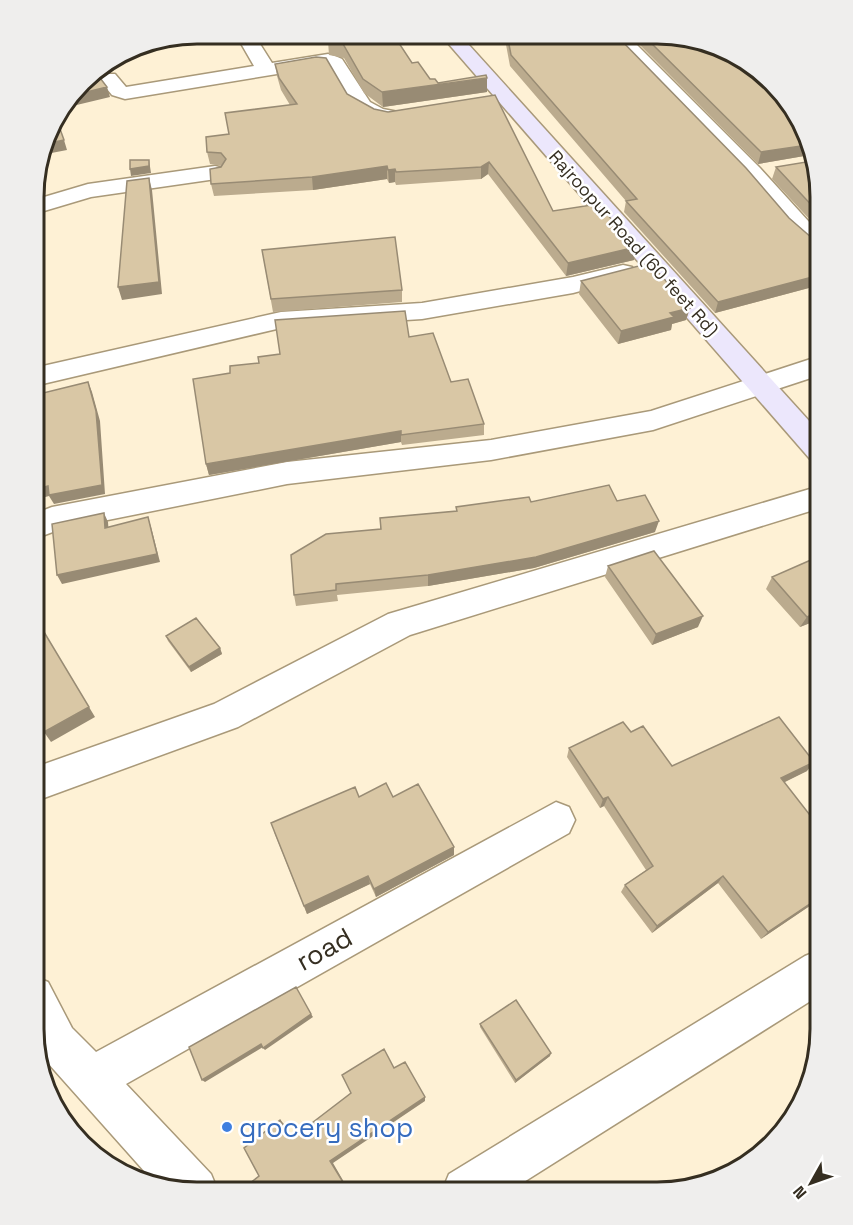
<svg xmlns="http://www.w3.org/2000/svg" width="853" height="1225" font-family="'Space Grotesk',sans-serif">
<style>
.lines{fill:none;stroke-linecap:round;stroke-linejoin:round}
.minor-casing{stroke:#a99979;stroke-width:3}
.secondary-casing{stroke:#a99979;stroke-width:3}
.minor{fill:#fff;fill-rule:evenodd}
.secondary{fill:#ece7fc;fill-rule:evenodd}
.wall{fill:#bbab8e}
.shaded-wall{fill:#988b74}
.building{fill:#d9c7a5;stroke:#988b74;stroke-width:1.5}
.shop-dot{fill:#3f7fe0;stroke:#fff;stroke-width:2}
.labels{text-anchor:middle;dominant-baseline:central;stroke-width:5;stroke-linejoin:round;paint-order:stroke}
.far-street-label{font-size:18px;fill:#352e21;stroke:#fff}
.near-street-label{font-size:27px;fill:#352e21;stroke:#fff}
.near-shop-label{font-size:27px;fill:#366cbe;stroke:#fff;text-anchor:start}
.rim{fill:none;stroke:#352e21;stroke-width:3}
</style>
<rect width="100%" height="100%" fill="#fef1d5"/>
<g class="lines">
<defs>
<path id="minor" d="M235,33H253L272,63L328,54L335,56L342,59L370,102L383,109L398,112L401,116L398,120C353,132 347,91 326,66L125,99L112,95L98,78L101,74H115L126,87L254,66Z
M606,34H626L760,168L820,234V255L812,253L744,178Z
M215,166L223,168L226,173L223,178L91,197L34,214V200L88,184Z
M623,265L632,267L635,272L632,277L573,293L422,319L281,328L34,386V368L281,312L422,303L573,277Z
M820,356V375L653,430L491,460L287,484L58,530L34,539V514L52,507L287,462L491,440L651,411Z
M820,486V508L410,635L238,727L33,802V768L214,704L388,614Z
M556,802L569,807L575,820L569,833L126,1084L211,1174L218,1191H176L153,1181L39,1053L33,1029V976L48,982L72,1028L96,1052Z
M820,950V995L508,1192L442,1191L449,1174L805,956Z"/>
<path id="secondary" d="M440,34H459L820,433V462L810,459Z"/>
</defs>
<use href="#minor" class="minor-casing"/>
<use href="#secondary" class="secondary-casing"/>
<use href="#minor" class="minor"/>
<use href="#secondary" class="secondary"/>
</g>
<path class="wall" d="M376,34L430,79L438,83L487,92L383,107L364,93L344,58L329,55L328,41Z
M504,34H615L789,218L820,245V285L715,313L624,212L626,201L510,66Z
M629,34H678L803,125L810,155L758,164Z
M275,64L347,94L374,109L388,112L495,95L553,211L636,247L634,260L566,276L488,174L481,179L396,185L395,182L389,183L387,179L313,190L214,196L211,184L222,166L210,164L207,152L229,134L225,113L290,105L281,90L277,76Z
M812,161L820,219L812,222L772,179L776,167Z
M262,250L402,290V302L273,312Z
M581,281L690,308L686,320L672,324L671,330L618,344L579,294Z
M409,337L451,382L484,424V435L402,445L401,442L209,475L206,464L230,373L259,363Z
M617,501L655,532L534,568L428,586L337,595L338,601L296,606L294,595L380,529V518L456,511V507L531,502Z
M820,556V619L800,627L766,589L772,577Z
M608,566L698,627L652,645L605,577Z
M166,636L220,648L222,654L191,672L168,641Z
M631,732L672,766L807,771L784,782L820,828V899L761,939L718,883L652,933L621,892L625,885L646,870L604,806L600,808L567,757L569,748Z
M359,797H393L454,855L376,897L370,884L307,914L274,832Z
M480,1024L550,1056L515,1083L480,1027Z"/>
<path class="shaded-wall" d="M101,66L103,72L96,78L94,71Z
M487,78V92L383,107L382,92Z
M107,87L110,97L60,109L70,96Z
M64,140L67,150L41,155L45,144Z
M808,145L810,155L758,164L761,152Z
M149,160L151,173L131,176L130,169Z
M489,162L488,174L481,179V167Z
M387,166V179L313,190L312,177Z
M395,169V182L389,183L388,170Z
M149,178L152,190L162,294L122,300L118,287Z
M820,209V219L812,222L816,210Z
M636,247L634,260L566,276L568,263Z
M820,275V285L715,313L718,302Z
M690,308L686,320L672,324L671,330L618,344L621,331L670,313Z
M88,382L92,392L100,421L105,494L54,504L49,496L34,500V490Z
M401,431V442L209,475L206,464Z
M104,513L108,522L109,537L105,528Z
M148,517L151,527L160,562L62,584L57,575Z
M659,521L655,532L534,568L428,586V575Z
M820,611V619L800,627L807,617Z
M703,616L698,627L652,645L656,634Z
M220,648L222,654L191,672L189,667Z
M89,707L95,717L51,742L44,732Z
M814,762L807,771L775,787L781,778Z
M608,797L604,806L600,808L603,799Z
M454,847V855L376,897L374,889Z
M368,876L370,884L307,914L304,906Z
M723,876L718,883L652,933L657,926Z
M820,897V899L761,939L768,932Z
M311,1014L313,1017L265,1050L263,1048Z
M261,1044L263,1047L205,1082L202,1080Z
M551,1053L550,1056L515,1083L516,1080Z
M425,1097V1101L333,1163L348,1189L346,1191H341L330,1161Z
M280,1120L284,1124L294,1142L291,1139Z"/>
<path class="building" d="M376,34H393L412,63L418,62L430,79H435L438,83L486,75L487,78L382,92L363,79L343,44L328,41Z
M507,34H615L746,168L789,218L820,245V275L718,302L626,201L637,199L511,55Z
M642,34H678L756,67L803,125L808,145L761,152Z
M316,57L326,58L347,94L374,109L388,112L495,95L553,211L598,204L636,247L568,263L489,162L481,167L396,172L395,169L388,170L387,166L312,177L211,184L210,169L221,167L226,159L221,153L207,152L206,137L229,134L225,113L297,104L279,78L275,64Z
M94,70L107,87L70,96L89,73Z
M55,115L64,140L45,144Z
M130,160H149V166L130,169Z
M812,161L820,196V209L816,210L776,167Z
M149,178L159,282L118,287L127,181Z
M395,237L402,290L271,299L262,250Z
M650,263L690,308L670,313L674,317L621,331L581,281Z
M405,311L409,337L433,333L451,382L468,379L484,424L401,435V431L206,464L193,379L230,373V366L259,363L258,357L280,354L275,320Z
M88,382L96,411L102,485L49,495L48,486L34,490V400L44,398L43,393Z
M609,485L617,501L645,495L659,521L536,557L428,575L336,584V590L294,595L291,555L326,534L381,529L380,518L457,511L456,507L529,497L531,502Z
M104,513L105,528L148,517L157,554L57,575L52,524Z
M654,551L703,616L656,634L608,566Z
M820,556V611L807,617L772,577Z
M196,618L220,648L189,667L166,636Z
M38,622L89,707L44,732L34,713V624Z
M779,717L814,762L781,778L820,828V897L768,932L723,876L657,926L625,885L653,866L608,797L603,799L569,748L623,722L631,732L643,726L672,766Z
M386,783L393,797L418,784L454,847L374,889L368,876L304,906L271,823L355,787L359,797Z
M296,987L311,1014L263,1048L261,1044L202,1080L189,1047Z
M516,1000L551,1053L516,1080L480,1024Z
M384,1049L394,1068L405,1062L425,1097L330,1161L346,1187L341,1191H240L259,1176L244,1148L280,1120L291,1139L351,1093L342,1075Z"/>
<circle class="shop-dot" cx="227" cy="1127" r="6"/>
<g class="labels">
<g class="far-street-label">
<text transform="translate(634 243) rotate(48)">Rajroopur Road (60 feet Rd)</text>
</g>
<g class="near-street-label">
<text transform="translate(324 949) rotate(-29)">road</text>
</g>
<g class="near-shop-label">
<text x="239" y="1127">grocery shop</text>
</g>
</g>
<path d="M0 0H853V1225H0ZM197 44H657A153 153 0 0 1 810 197V1029A153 153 0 0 1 657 1182H197A153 153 0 0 1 44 1029V197A153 153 0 0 1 197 44Z" fill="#efeeed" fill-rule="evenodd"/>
<path class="rim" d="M197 44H657A153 153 0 0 1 810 197V1029A153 153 0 0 1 657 1182H197A153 153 0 0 1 44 1029V197A153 153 0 0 1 197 44Z"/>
<g transform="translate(811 1183) rotate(230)" stroke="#ffffff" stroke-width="4.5" paint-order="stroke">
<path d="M0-4.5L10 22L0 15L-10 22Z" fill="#352e21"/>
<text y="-9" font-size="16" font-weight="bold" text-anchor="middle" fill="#352e21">N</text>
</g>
</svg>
